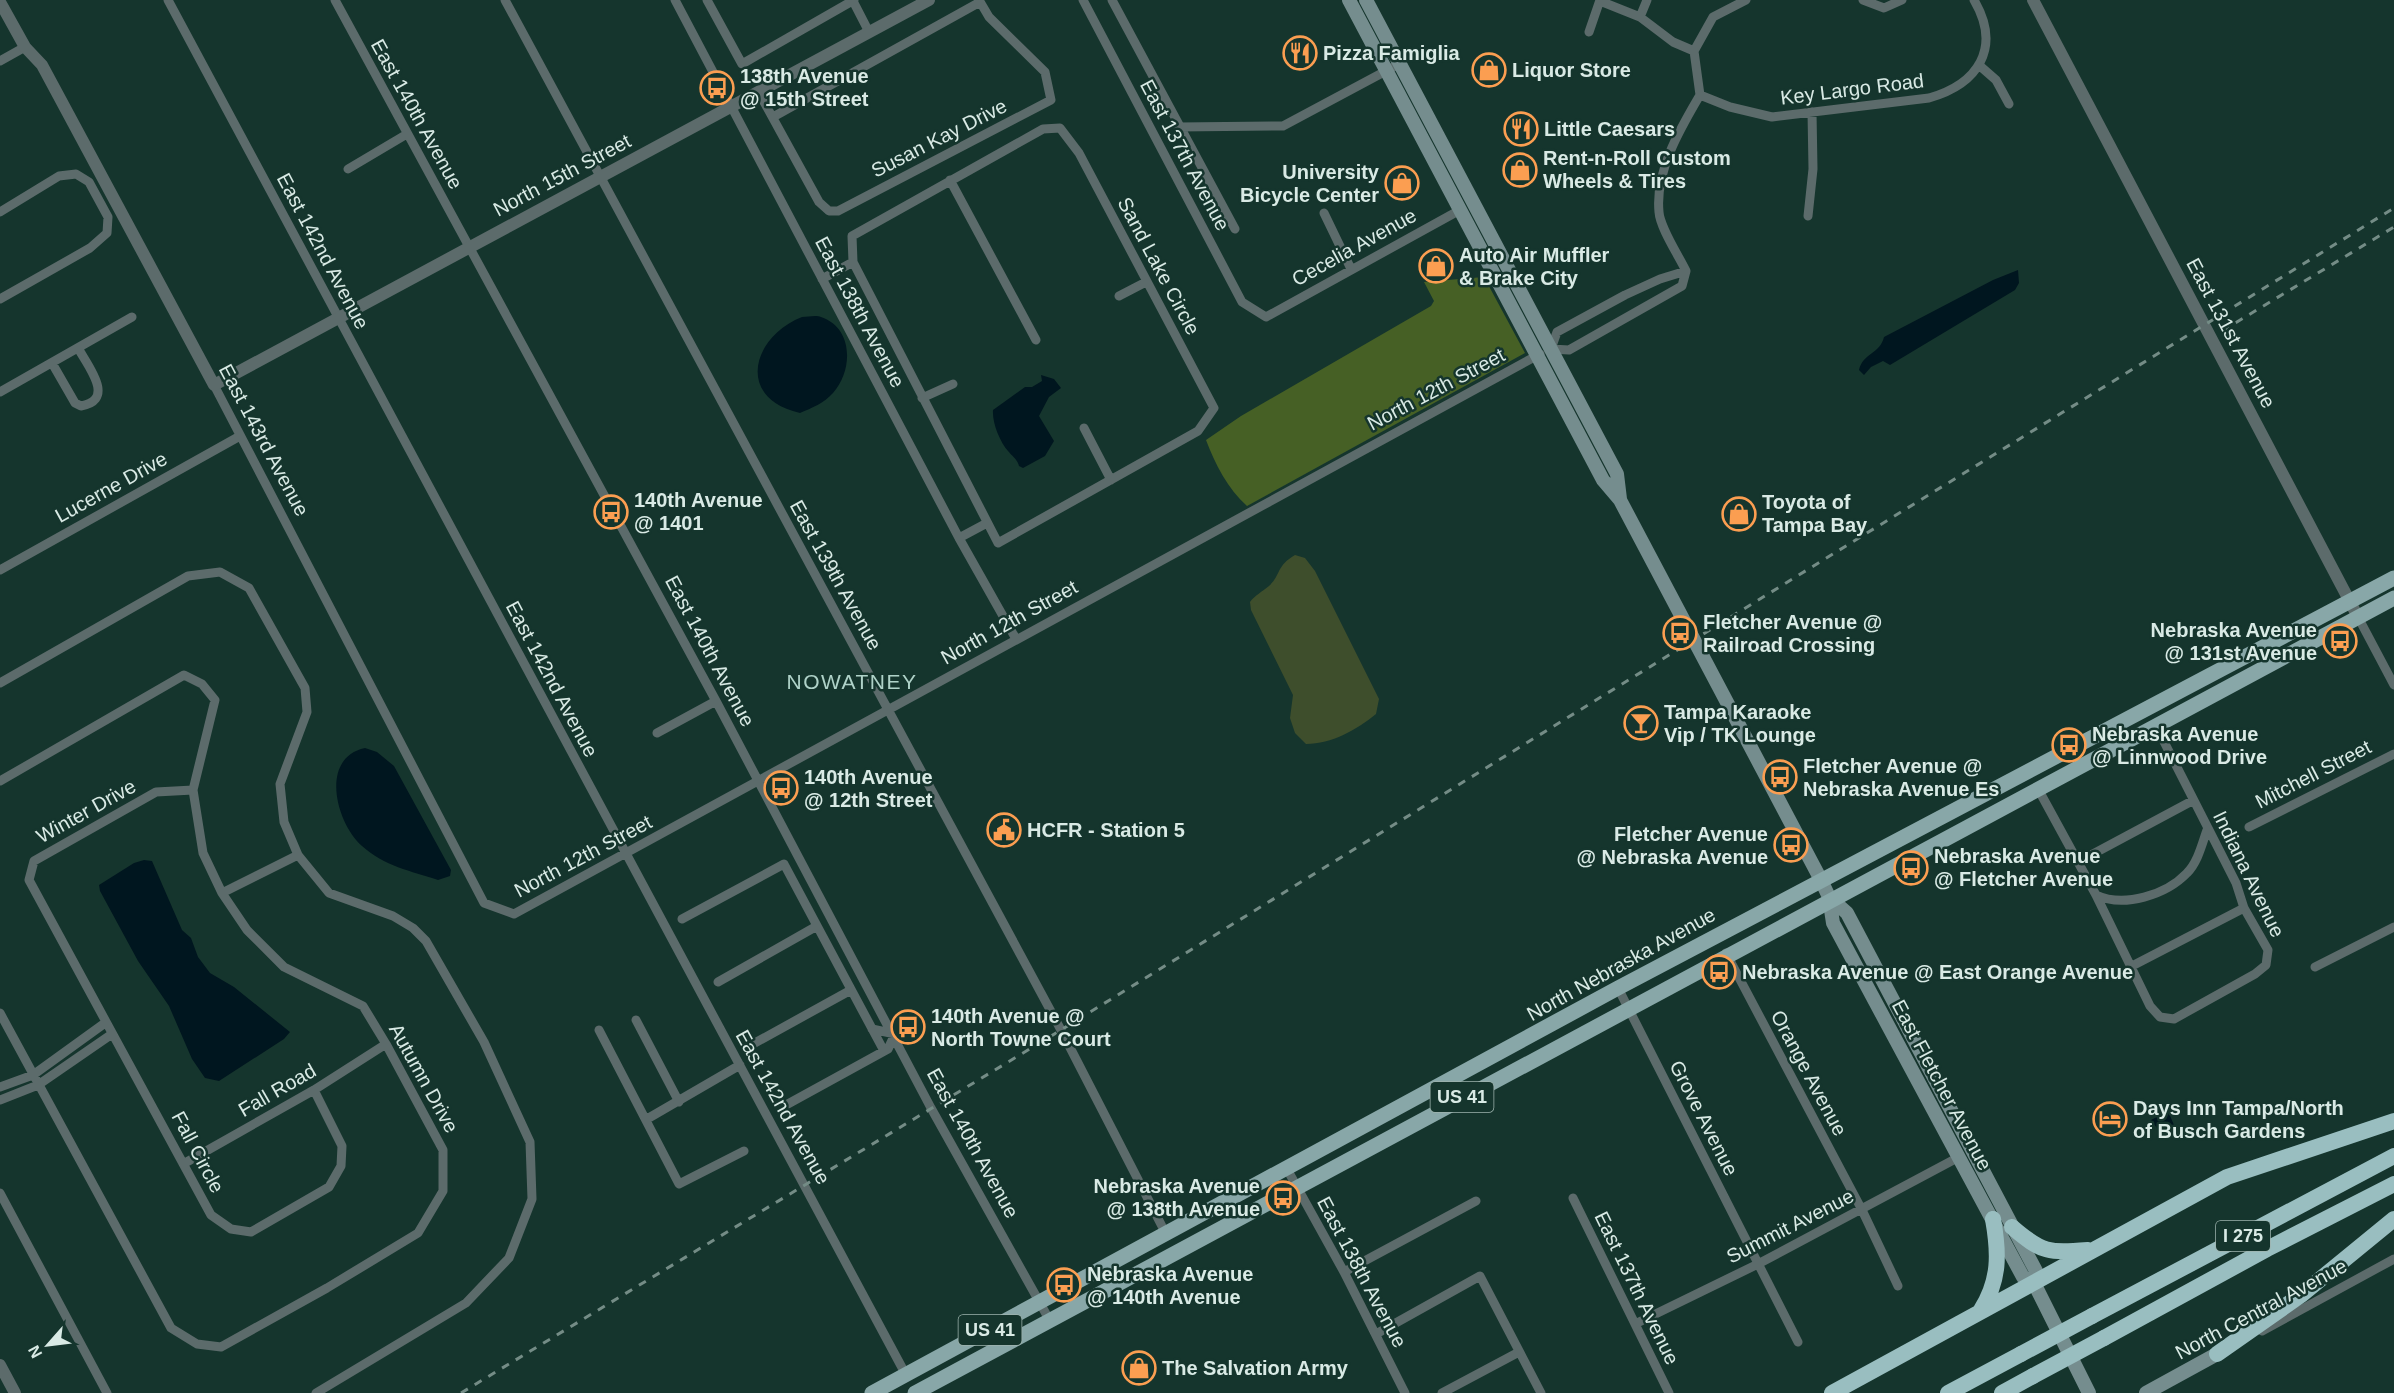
<svg xmlns="http://www.w3.org/2000/svg" width="2394" height="1393" font-family="Helvetica,sans-serif">
<style>
.green{fill:#3e4e2c}
.forest{fill:#466025}
.water{fill:#00161f}
.lines{fill:none;stroke-linecap:round;stroke-linejoin:round}
.minor{stroke:#5c6b6b;stroke-width:9}
.tertiary{stroke:#5c6b6b;stroke-width:12}
.secondary{stroke:#758d8e;stroke-width:14}
.primary{stroke:#88a7a8;stroke-width:15}
.motorway{stroke:#99bec0;stroke-width:16}
.rail{stroke:#748c86;stroke-width:3;stroke-dasharray:8 8;stroke-linecap:butt}
.motorway-bridge{stroke:#99bec0;stroke-width:16}
.labels{text-anchor:middle;dominant-baseline:central;stroke-width:5;stroke-linejoin:round;paint-order:stroke}
.shield{fill:#15352d;stroke:#9eb4ae;stroke-width:1.5}
.shield-label{font-size:18px;font-weight:bold;fill:#d9eae5}
.poi-label{font-size:20px;font-weight:bold;fill:#d9eae5;stroke:#15352d;text-anchor:start}
.street-label{font-size:20px;fill:#d9eae5;stroke:#15352d}
.neighbourhood-label{font-size:21px;letter-spacing:1.5px;fill:#afd2c8;stroke:#15352d}
</style>
<rect width="100%" height="100%" fill="#15352d"/>
<path class="green" d="M1295,555L1305,558L1315,571L1379,699L1376,714C1356,730 1332,744 1306,744L1295,733L1290,718L1293,695L1251,610L1250,602C1255,595 1262,592 1269,586C1281,575 1276,566 1295,555Z"/>
<path class="forest" d="M1484,277L1525,353L1247,506C1228,489 1215,464 1206,440L1241,416L1431,306L1434,301L1424,282Z"/>
<path class="water" d="M2018,270L2019,283L2015,290L1890,365L1883,361L1871,367L1864,375L1859,370C1863,353 1880,354 1884,337L1993,280Z
M802,317C808,317 816,315 821,317C854,328 853,371 833,393C824,403 812,408 800,413C736,399 751,337 802,317Z
M1041,375L1054,379L1061,388L1049,397L1039,416L1054,441L1045,456L1023,468L1019,466C1017,459 1013,457 1008,451C1000,442 992,423 993,410L1025,387H1032L1042,381Z
M365,748L377,752L394,766L451,870L450,876L438,880C411,871 384,866 362,846C336,823 319,758 365,748Z
M144,860L152,861L182,930L191,938L198,957L210,973L234,987L290,1032L284,1039L219,1081L205,1078L192,1059L169,1006L138,961L100,891L99,885L134,863Z
M2168,1111L2177,1132L2165,1139L2151,1120Z"/>
<g class="lines">
<path class="minor" d="M168,0L906,1375
M335,0L716,701L931,1108L1050,1321
M505,0L1061,1030L1166,1234
M675,0L959,538L1016,639
M707,0L742,64L854,0
M1083,0L1242,302L1266,317L1460,210
M1112,0L1235,229
M1647,0L1640,17L1673,42L1694,51
M1746,0L1713,17L1694,51L1700,95L1730,107L1772,117L1929,98C1978,84 2002,48 1974,0
M1863,0L1884,8L1902,0
M853,1L869,32
M1600,1L1640,17
M1589,32L1600,0
M0,61L25,47
M1980,66L1996,80L2009,104
M758,91L819,202L829,211H838L1051,100L1045,72L989,17L979,0
M773,117L980,2
M1178,127L1283,126L1399,64
M1060,128L1079,153L1214,408L1198,431L998,543L853,262L852,236L1043,129Z
M348,169L407,134
M950,180L1036,340
M0,212L59,176L76,174L89,182L108,217L107,233L90,248L0,299
M1324,213L1351,269
M1808,216L1813,169L1812,112
M822,279L853,262
M1119,296L1146,282
M1551,349L1569,350L1682,286L1686,271C1679,256 1660,228 1659,212C1655,171 1680,129 1700,95
M1551,349L1557,332L1625,295L1660,279L1686,271
M52,363L75,403L81,406C116,400 88,366 78,348
M214,385L484,903L514,914L1540,354
M0,392L132,317
M922,398L953,384
M1084,428L1111,480
M959,538L987,523
M0,570L240,436
M2358,617L2394,685
M0,683L188,576L220,572L249,588L305,688L307,712L280,784L284,822L298,855L329,893L393,916L413,928L426,941L484,1042L530,1142L532,1199L509,1258L466,1303L316,1393
M657,733L716,701
M0,781L184,675L202,684L215,700L193,790L203,853L222,893L247,930L284,967L363,1006L386,1044L443,1150V1191L418,1233L327,1288L221,1347L197,1344L171,1328L0,1013
M2037,787L2096,895L2150,1006L2160,1017L2174,1019L2255,974L2266,965L2268,950L2244,908L2236,883L2155,724
M193,790L156,792L34,861L29,880L211,1215L231,1229L251,1232L329,1187L341,1166L342,1146L314,1090
M2249,827L2394,754
M2078,862L2192,801
M222,893L298,855
M2096,895C2124,908 2166,895 2187,873C2198,862 2202,844 2207,830
M682,919L784,864L884,1051
M1726,953L1862,1210L1898,1286
M2132,966L2244,908
M2315,967L2394,927
M718,982L817,926
M1618,988L1798,1342
M636,1020L679,1102
M599,1030L679,1184L744,1151
M753,1044L851,990
M0,1087L33,1075L105,1023
M0,1100L38,1085L112,1034
M786,1105L888,1049L895,1034L872,1029
M647,1119L740,1065
M185,1163L314,1090L386,1044
M1287,1169L1344,1272L1405,1393
M0,1193L107,1393
M1573,1198L1669,1393
M1344,1272L1476,1201
M1635,1324L1758,1264L1959,1157
M2262,1331L2394,1259
M1376,1334L1480,1276L1541,1393
M1442,1393L1519,1352"/>
<path class="tertiary" d="M2033,0L2358,617
M0,2L25,47L42,65L214,385L929,0
M0,1365L15,1393"/>
<path class="secondary" d="M1349,0L1603,480L1620,500L1821,880L1829,897L1833,923L2023,1277L2034,1283
M1366,0L1617,474L1620,499
M1829,897L1847,913L2036,1271L2034,1283L2089,1393
M2146,1393L2217,1354"/>
<path class="primary" d="M872,1393L1618,988L2394,578
M915,1393C1407,1126 1899,859 2394,598"/>
<path class="motorway" d="M2012,1227C2042,1253 2049,1253 2088,1250
M1981,1310C2000,1280 1999,1253 1993,1219
M2092,1316L2394,1156
M2104,1338L2267,1249L2394,1184
M2217,1354L2301,1295L2394,1219
M1832,1393L2227,1177L2394,1121
M1948,1393L2021,1354
M2002,1393L2033,1376"/>
<path class="rail" d="M2222,331L2394,227
M461,1393L1061,1030L2394,208"/>
<path class="motorway-bridge" d="M2021,1354L2092,1316
M2033,1376L2104,1338"/>
</g>
<defs>
<symbol id="restaurant-ring" viewBox="-11 -11 22 22"><circle r="9.5" fill="#15352d" stroke="#fb9e51" stroke-width="1.5"/><path d="M-5-6h1v4h1v-4h1v4h1v-4h1v5L-1.5 .5V6h-2V.5L-5-1ZM5-6V6H3V1.5H1.5Q1.5-4 5-6Z" fill="#fb9e51"/></symbol>
<symbol id="shop-ring" viewBox="-11 -11 22 22"><circle r="9.5" fill="#15352d" stroke="#fb9e51" stroke-width="1.5"/><path d="M-5-2.5h2.3a2.7 3.5 0 0 1 5.4 0H5L5.5 6h-11ZM-1.5-2.5h3a1.5 2.3 0 0 0-3 0Z" fill="#fb9e51"/></symbol>
<symbol id="bus-ring" viewBox="-11 -11 22 22"><circle r="9.5" fill="#15352d" stroke="#fb9e51" stroke-width="1.5"/><path d="M-5-6H5V4H4V6H2V4H-2V6H-4V4H-5ZM-3.5-4V0h7V-4ZM-3.5 1.2v1.5H-2V1.2ZM2 1.2v1.5H3.5V1.2Z" fill="#fb9e51"/></symbol>
<symbol id="bar-ring" viewBox="-11 -11 22 22"><circle r="9.5" fill="#15352d" stroke="#fb9e51" stroke-width="1.5"/><path d="M-6-5H6L.8 .8V4.5H3.5V6h-7V4.5H-.8V.8Z" fill="#fb9e51"/></symbol>
<symbol id="civic-ring" viewBox="-11 -11 22 22"><circle r="9.5" fill="#15352d" stroke="#fb9e51" stroke-width="1.5"/><path d="M-.6-6.5H3V-4.5H.6V-3L4-1V1h2V6H-6V1h2V-1L-.6-3ZM-1.2 2.5V6h2.4V2.5Z" fill="#fb9e51"/></symbol>
<symbol id="hotel-ring" viewBox="-11 -11 22 22"><circle r="9.5" fill="#15352d" stroke="#fb9e51" stroke-width="1.5"/><path d="M-6-4.5h1.5V1H6V5H4.5V3h-9V5H-6ZM-4 0a1.8 1.8 0 1 1 3.6 0ZM.5 0V-2.5h3Q6-2.5 6 0Z" fill="#fb9e51"/></symbol>
</defs>
<g fill-rule="evenodd">
<use href="#restaurant-ring" x="1281" y="34" width="38" height="38"/>
<use href="#shop-ring" x="1470" y="51" width="38" height="38"/>
<use href="#bus-ring" x="698" y="69" width="38" height="38"/>
<use href="#restaurant-ring" x="1502" y="110" width="38" height="38"/>
<use href="#shop-ring" x="1501" y="151" width="38" height="38"/>
<use href="#shop-ring" x="1383" y="164" width="38" height="38"/>
<use href="#shop-ring" x="1417" y="247" width="38" height="38"/>
<use href="#bus-ring" x="592" y="493" width="38" height="38"/>
<use href="#shop-ring" x="1720" y="495" width="38" height="38"/>
<use href="#bus-ring" x="1661" y="614" width="38" height="38"/>
<use href="#bus-ring" x="2321" y="622" width="38" height="38"/>
<use href="#bar-ring" x="1622" y="704" width="38" height="38"/>
<use href="#bus-ring" x="2050" y="726" width="38" height="38"/>
<use href="#bus-ring" x="1761" y="758" width="38" height="38"/>
<use href="#bus-ring" x="762" y="769" width="38" height="38"/>
<use href="#civic-ring" x="985" y="811" width="38" height="38"/>
<use href="#bus-ring" x="1772" y="826" width="38" height="38"/>
<use href="#bus-ring" x="1892" y="849" width="38" height="38"/>
<use href="#bus-ring" x="1700" y="953" width="38" height="38"/>
<use href="#bus-ring" x="889" y="1008" width="38" height="38"/>
<use href="#hotel-ring" x="2091" y="1100" width="38" height="38"/>
<use href="#bus-ring" x="1264" y="1179" width="38" height="38"/>
<use href="#bus-ring" x="1045" y="1266" width="38" height="38"/>
<use href="#shop-ring" x="1120" y="1349" width="38" height="38"/>
</g>
<g class="labels">
<g class="shield">
<rect x="1430.5" y="1082" width="63" height="30" rx="4.5"/>
<rect x="2216" y="1221" width="54" height="30" rx="4.5"/>
<rect x="958.5" y="1315" width="63" height="30" rx="4.5"/>
</g>
<g class="shield-label">
<text x="1462" y="1097">US 41</text>
<text x="2243" y="1236">I 275</text>
<text x="990" y="1330">US 41</text>
</g>
<g class="poi-label">
<text x="1323" y="53">Pizza Famiglia</text>
<text x="1512" y="70">Liquor Store</text>
<text x="740" y="76">138th Avenue<tspan x="740" dy="23">@ 15th Street</tspan></text>
<text x="1544" y="129">Little Caesars</text>
<text x="1543" y="158">Rent-n-Roll Custom<tspan x="1543" dy="23">Wheels &amp; Tires</tspan></text>
<text x="1379" y="172" text-anchor="end">University<tspan x="1379" dy="23">Bicycle Center</tspan></text>
<text x="1459" y="255">Auto Air Muffler<tspan x="1459" dy="23">&amp; Brake City</tspan></text>
<text x="634" y="500">140th Avenue<tspan x="634" dy="23">@ 1401</tspan></text>
<text x="1762" y="502">Toyota of<tspan x="1762" dy="23">Tampa Bay</tspan></text>
<text x="1703" y="622">Fletcher Avenue @<tspan x="1703" dy="23">Railroad Crossing</tspan></text>
<text x="2317" y="630" text-anchor="end">Nebraska Avenue<tspan x="2317" dy="23">@ 131st Avenue</tspan></text>
<text x="1664" y="712">Tampa Karaoke<tspan x="1664" dy="23">Vip / TK Lounge</tspan></text>
<text x="2092" y="734">Nebraska Avenue<tspan x="2092" dy="23">@ Linnwood Drive</tspan></text>
<text x="1803" y="766">Fletcher Avenue @<tspan x="1803" dy="23">Nebraska Avenue Es</tspan></text>
<text x="804" y="777">140th Avenue<tspan x="804" dy="23">@ 12th Street</tspan></text>
<text x="1027" y="830">HCFR - Station 5</text>
<text x="1768" y="834" text-anchor="end">Fletcher Avenue<tspan x="1768" dy="23">@ Nebraska Avenue</tspan></text>
<text x="1934" y="856">Nebraska Avenue<tspan x="1934" dy="23">@ Fletcher Avenue</tspan></text>
<text x="1742" y="972">Nebraska Avenue @ East Orange Avenue</text>
<text x="931" y="1016">140th Avenue @<tspan x="931" dy="23">North Towne Court</tspan></text>
<text x="2133" y="1108">Days Inn Tampa/North<tspan x="2133" dy="23">of Busch Gardens</tspan></text>
<text x="1260" y="1186" text-anchor="end">Nebraska Avenue<tspan x="1260" dy="23">@ 138th Avenue</tspan></text>
<text x="1087" y="1274">Nebraska Avenue<tspan x="1087" dy="23">@ 140th Avenue</tspan></text>
<text x="1162" y="1368">The Salvation Army</text>
</g>
<g class="street-label">
<text transform="translate(1852 89) rotate(-7)">Key Largo Road</text>
<text transform="translate(417 114) rotate(61)">East 140th Avenue</text>
<text transform="translate(939 138) rotate(-27)">Susan Kay Drive</text>
<text transform="translate(1185 155) rotate(62)">East 137th Avenue</text>
<text transform="translate(562 175) rotate(-28)">North 15th Street</text>
<text transform="translate(1354 247) rotate(-29)">Cecelia Avenue</text>
<text transform="translate(323 251) rotate(62)">East 142nd Avenue</text>
<text transform="translate(1159 266) rotate(62)">Sand Lake Circle</text>
<text transform="translate(860 312) rotate(62)">East 138th Avenue</text>
<text transform="translate(2231 333) rotate(62)">East 131st Avenue</text>
<text transform="translate(1436 389) rotate(-28)">North 12th Street</text>
<text transform="translate(264 440) rotate(62)">East 143rd Avenue</text>
<text transform="translate(111 487) rotate(-29)">Lucerne Drive</text>
<text transform="translate(836 575) rotate(61)">East 139th Avenue</text>
<text transform="translate(1009 622) rotate(-29)">North 12th Street</text>
<text transform="translate(710 651) rotate(62)">East 140th Avenue</text>
<text transform="translate(552 679) rotate(62)">East 142nd Avenue</text>
<text transform="translate(2313 774) rotate(-27)">Mitchell Street</text>
<text transform="translate(86 811) rotate(-29)">Winter Drive</text>
<text transform="translate(583 856) rotate(-28)">North 12th Street</text>
<text transform="translate(2249 874) rotate(64)">Indiana Avenue</text>
<text transform="translate(1621 964) rotate(-29)">North Nebraska Avenue</text>
<text transform="translate(1809 1073) rotate(62)">Orange Avenue</text>
<text transform="translate(424 1078) rotate(61)">Autumn Drive</text>
<text transform="translate(1942 1085) rotate(62)">East Fletcher Avenue</text>
<text transform="translate(277 1090) rotate(-30)">Fall Road</text>
<text transform="translate(783 1107) rotate(61)">East 142nd Avenue</text>
<text transform="translate(1704 1118) rotate(63)">Grove Avenue</text>
<text transform="translate(973 1143) rotate(61)">East 140th Avenue</text>
<text transform="translate(198 1152) rotate(62)">Fall Circle</text>
<text transform="translate(1790 1226) rotate(-27)">Summit Avenue</text>
<text transform="translate(1362 1272) rotate(62)">East 138th Avenue</text>
<text transform="translate(1637 1288) rotate(64)">East 137th Avenue</text>
<text transform="translate(2261 1309) rotate(-28)">North Central Avenue</text>
</g>
<g class="neighbourhood-label">
<text x="852" y="681">NOWATNEY</text>
</g>
</g>
<g transform="translate(48 1345) rotate(242)" stroke="#15352d" stroke-width="4.5" paint-order="stroke">
<path d="M0-4.5L10 22L0 15L-10 22Z" fill="#d9eae5"/>
<text y="-9" font-size="16" font-weight="bold" text-anchor="middle" fill="#d9eae5">N</text>
</g>
</svg>
